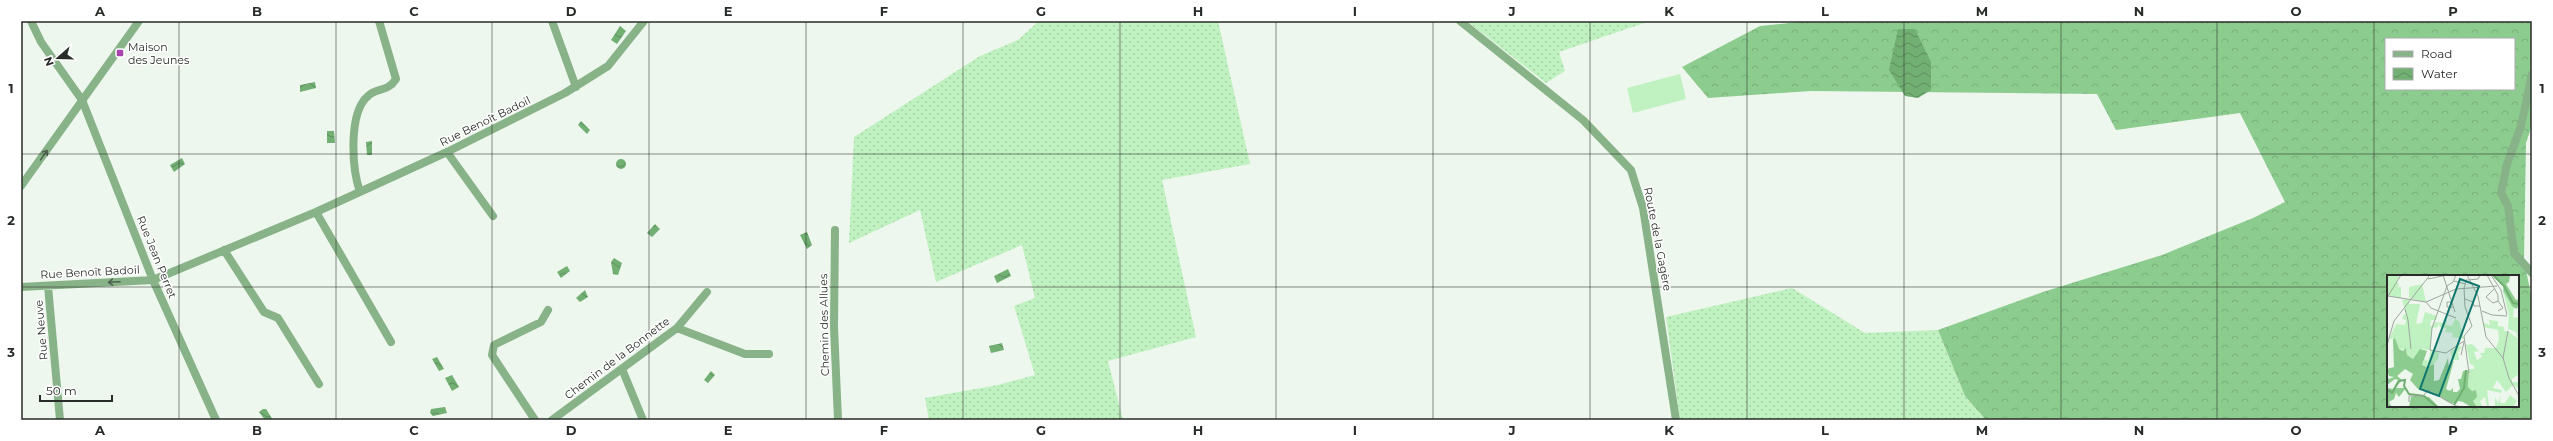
<svg xmlns="http://www.w3.org/2000/svg" width="2553" height="441" font-family="Montserrat,sans-serif">
<style>
.grass{fill:url(#grass-dots)}
.forest{fill:url(#forest-crowns);fill-rule:evenodd}
.garden{fill:#c0f1c0}
.water{fill:url(#water-waves)}
.lines{fill:none;stroke-linecap:round;stroke-linejoin:round}
.minor{stroke:#88b288;stroke-width:8}
.oneway{stroke:#4e624e}
.grid{fill:none;stroke:#282c28;stroke-width:1;stroke-opacity:0.55}
.poi-dot{fill:#a645ad;stroke:#fff;stroke-width:1.5}
.labels{text-anchor:middle;dominant-baseline:central;stroke-width:3;stroke-linejoin:round;paint-order:stroke}
.poi-label{font-size:11px;fill:#282c28;stroke:#fff;text-anchor:start}
.street-label{font-size:11px;fill:#282c28;stroke:#fff}
.inset-river{fill:none;stroke:#71af73;stroke-width:2}
.inset-road{fill:none;stroke:#9ea69e;stroke-width:1}
.view{fill:#0f766e;fill-opacity:0.15;stroke:#0f766e;stroke-width:2}
.inset-edge{fill:none;stroke:#282c28;stroke-width:2}
.neatline{fill:none;stroke:#282c28;stroke-width:1.5}
.grid-label{font-size:13px;text-anchor:middle;font-weight:bold;fill:#282c28}
</style>
<defs>
<pattern id="grass-dots" width="8" height="8" patternUnits="userSpaceOnUse"><rect width="8" height="8" fill="#c0f1c0"/><path d="M2 2h.1M6 6h.1" fill="none" stroke="#a5cfa5" stroke-width="1.8" stroke-linecap="round"/></pattern>
<pattern id="forest-crowns" width="20" height="18" patternUnits="userSpaceOnUse"><rect width="20" height="18" fill="#8dcc8f"/><path d="M2 6a3 3 0 1 1 6 0M12 15a3 3 0 1 1 6 0" fill="none" stroke="#7aaf7b"/></pattern>
<pattern id="water-waves" width="16" height="10" patternUnits="userSpaceOnUse"><rect width="16" height="10" fill="#71af73"/><path d="M0 5q4-4 8 0t8 0" fill="none" stroke="#5d8f5e"/></pattern>
</defs>
<rect width="100%" height="100%" fill="#edf7ed"/>
<path class="grass" d="M1039,21H1218L1250,164L1162,180L1196,337L1108,361L1123,420H929L925,398L998,385L1035,375L1014,306L1035,298L1022,245L936,282L920,210L849,243L854,137L980,56L1018,40Z
M1467,21H1650L1559,52L1565,71L1546,83Z
M1792,288L1865,333L1938,330L1965,396L1986,420H1680L1666,317Z"/>
<path class="forest" d="M1809,21H2532V125L2526,143L2524,261L2532,299V420H1986L1965,396L1938,330L2043,292L2162,255L2253,218L2285,202L2240,113L2116,130L2097,94L1811,91L1708,98L1682,67L1760,26ZM2386,39H2514V89H2386ZM2388,276H2518V406H2388Z"/>
<path class="garden" d="M1680,74L1686,99L1633,113L1627,88Z"/>
<path class="water" d="M620,26L626,31L617,44L611,40Z
M1898,29H1915L1931,62V90L1918,98L1905,96L1889,70Z
M315,82L316,88L300,92V85Z
M581,121L590,130L587,134L578,125Z
M327,131H334L335,143H327Z
M372,141V155H367L366,142Z
M182,158L185,164L174,172L170,165Z
M616 164a5 5 0 1 1 10 0a5 5 0 1 1-10 0Z
M655,224L660,229L652,237L647,233Z
M807,232L812,245L807,249L800,235Z
M614,258L622,263L618,275L613,274L611,262Z
M567,266L570,271L561,278L557,272Z
M1008,269L1011,276L997,283L994,276Z
M585,290L588,297L580,302L576,298Z
M1002,343L1004,350L991,353L989,346Z
M437,357L444,369L439,371L432,359Z
M711,371L715,375L708,383L704,380Z
M452,375L459,387L452,391L445,378Z
M445,407L447,413L433,416L430,413L431,409Z
M263,409H266L273,420H265L259,412Z"/>
<g class="lines">
<path class="minor" d="M31,21L41,42L82,100L153,280L216,420
M552,21L576,87
M1460,21L1583,120L1631,170L1643,208L1676,420
M2532,74L2521,126L2507,164L2501,193L2508,206L2514,253L2532,273
M447,152L493,216
M21,186L139,21
M360,192C352,169 348,113 368,96C377,87 387,93 396,79L379,21
M316,212L391,342
M835,230L834,327L838,420
M224,250L264,312L278,318L319,384
M48,286L60,420
M21,287L153,280L316,212L447,152L565,93L608,66L644,21
M677,328L745,354H769
M622,369L643,420
M535,420L492,355L494,345L541,322L548,310
M552,420L677,328L707,292"/>
</g>
<defs><path id="oneway-shaft" d="M-6 0H5M1.5-3L5.5 0L1.5 3" fill="none" stroke-width="1.6" stroke-linecap="round" stroke-linejoin="round"/></defs>
<g class="oneway">
<use href="#oneway-shaft" transform="translate(44 155) rotate(-55)"/>
<use href="#oneway-shaft" transform="translate(114 282) rotate(177)"/>
</g>
<path class="grid" d="M179,21V420M336,21V420M492,21V420M649,21V420M806,21V420M963,21V420M1120,21V420M1276,21V420M1433,21V420M1590,21V420M1747,21V420M1904,21V420M2061,21V420M2217,21V420M2374,21V420M21,154H2532M21,287H2388M2518,287H2532"/>
<rect class="poi-dot" x="116" y="49" width="8" height="8" rx="2"/>
<g class="labels">
<g class="poi-label">
<text x="128" y="47">Maison<tspan x="128" dy="13">des Jeunes</tspan></text>
</g>
<g class="street-label">
<text transform="translate(485 121) rotate(-26)">Rue Benoît Badoil</text>
<text transform="translate(1658 239) rotate(79)">Route de la Gagère</text>
<text transform="translate(157 257) rotate(68)">Rue Jean Perret</text>
<text transform="translate(90 272) rotate(-3)">Rue Benoît Badoil</text>
<text transform="translate(824 325) rotate(-91)">Chemin des Allues</text>
<text transform="translate(41 330) rotate(-95)">Rue Neuve</text>
<text transform="translate(617 358) rotate(-37)">Chemin de la Bonnette</text>
</g>
</g>
<g transform="translate(2387 275)">
<rect width="132" height="132" fill="#edf7ed"/>
<path d="M0,0H13L9,7L12,9L11,12H14V23L0,20ZM35,9L39,27L22,23V12ZM116,15L127,32L126,42L132,43V58L121,54L122,40ZM22,24V29H33L29,49L35,48L38,37L50,41L49,45H44L43,52L49,47L56,48L57,44L60,45L59,50L65,51L68,44L72,46L77,64L65,62L66,58L58,57L59,53L53,52L52,48L51,52L45,53L43,75L34,74L26,84L20,80V75L11,74L8,63L2,64L9,49L18,50L19,45L15,44L17,39L20,40L15,25ZM102,45L111,46V51L117,52V56H121L120,68L132,70V99L125,104V107H132V114L126,110L119,117L110,105L106,113L115,115L114,118L100,115L102,132H100L98,122L93,126L95,131L90,132L86,126L88,115L85,116L81,112L82,94H87V91L83,89L79,70L85,69L92,76L87,77L90,85L95,82L93,78H97L98,73H109L112,64L111,55L97,52V48L103,50ZM72,71L75,72L71,77L72,85H65L64,76ZM44,75L52,78L51,84L47,89L40,92L35,90L38,84L41,86ZM123,120L130,126L126,132H108V122L111,128L114,121L113,128H118Z" fill="#c0f1c0"/>
<path d="M105,0H123L122,7L119,9L129,25L132,24V31L129,34L125,31L116,15L117,20L116,11ZM8,63L12,74L16,76L19,73L20,80L26,84L33,74L40,76L35,90L40,92L47,89V106L52,105L61,83L62,92L67,85L59,114L63,116L66,113V117H70L73,114L71,104H74L76,96L82,95L81,112L85,116L89,115L90,122L86,126L90,132H84L76,127L71,126L69,129L61,127L46,117L31,114L23,105L26,99L18,94L10,101L15,105L8,113H19L12,122L9,118L7,124L2,127L4,131L0,132V113L6,114L11,105L8,104L0,110V102L2,104L7,102L2,101L0,94L7,92L6,64ZM28,121L42,122L52,132H22L24,122Z" fill="#8dcc8f"/>
<path d="M121,56L131,64L129,57L132,58V70L120,68Z" fill="#c0f1c0"/>
<path class="inset-river" d="M106,0L117,11L126,28L132,29M0,114L5,118L12,106L18,105L17,111L22,119L37,121L50,132M67,130L77,113L79,95"/>
<path class="inset-road" d="M56,0L68,37M80,0L91,21L99,62L116,83L122,103L132,121M100,0L111,20V26L106,28L99,22L107,14M104,0L114,15L120,40M41,4L60,0M80,4L77,13L78,32L85,51L77,61L82,98M81,5L91,4L93,0M67,6L79,9M60,11L45,53L43,75L59,78L77,66M60,11L66,7L69,0M1,21L39,27L69,14L110,11M1,21L14,0M78,24L86,27L87,31H93M39,27L44,33L69,43M65,27H60V32H66M18,34L21,45L24,74M95,36L105,40L120,41M111,36L116,33L111,26M0,70L7,46L43,0M74,80L77,67M116,83L121,56M22,127V121H36L41,115L69,131L77,132"/>
<path class="view" d="M73,4L92,11L52,121L33,114Z"/>
<rect width="132" height="132" class="inset-edge"/>
</g>
<rect width="2553" height="441" fill="none" stroke="#ffffff" stroke-width="44"/>
<rect x="2385" y="38" width="130" height="52" fill="#ffffff" stroke="#a9aba9"/>
<rect x="2393" y="51" width="20" height="6" fill="#88b288" stroke="#a9aba9"/>
<text x="2421" y="58" font-size="12" fill="#282c28">Road</text>
<rect x="2393" y="68" width="20" height="12" fill="url(#water-waves)" stroke="#a9aba9"/>
<text x="2421" y="78" font-size="12" fill="#282c28">Water</text>
<g transform="translate(58 58) rotate(250)" stroke="#ffffff" stroke-width="3" paint-order="stroke">
<path d="M0-3L7 15L0 10L-7 15Z" fill="#282c28"/>
<text y="-6" font-size="11" font-weight="bold" text-anchor="middle" fill="#282c28">N</text>
</g>
<path d="M40 395v6h72v-6" fill="none" stroke="#282c28" stroke-width="2"/>
<text x="46" y="395" font-size="12" fill="#282c28" stroke="#ffffff" stroke-width="3" paint-order="stroke">50 m</text>
<rect x="22" y="22" width="2509" height="397" class="neatline"/>
<g class="grid-label">
<text x="100" y="16">A</text>
<text x="257" y="16">B</text>
<text x="414" y="16">C</text>
<text x="571" y="16">D</text>
<text x="728" y="16">E</text>
<text x="884" y="16">F</text>
<text x="1041" y="16">G</text>
<text x="1198" y="16">H</text>
<text x="1355" y="16">I</text>
<text x="1512" y="16">J</text>
<text x="1669" y="16">K</text>
<text x="1825" y="16">L</text>
<text x="1982" y="16">M</text>
<text x="2139" y="16">N</text>
<text x="2296" y="16">O</text>
<text x="2453" y="16">P</text>
<text x="11" y="93">1</text>
<text x="2542" y="93">1</text>
<text x="11" y="225">2</text>
<text x="2542" y="225">2</text>
<text x="11" y="357">3</text>
<text x="2542" y="357">3</text>
<text x="100" y="435">A</text>
<text x="257" y="435">B</text>
<text x="414" y="435">C</text>
<text x="571" y="435">D</text>
<text x="728" y="435">E</text>
<text x="884" y="435">F</text>
<text x="1041" y="435">G</text>
<text x="1198" y="435">H</text>
<text x="1355" y="435">I</text>
<text x="1512" y="435">J</text>
<text x="1669" y="435">K</text>
<text x="1825" y="435">L</text>
<text x="1982" y="435">M</text>
<text x="2139" y="435">N</text>
<text x="2296" y="435">O</text>
<text x="2453" y="435">P</text>
</g>
</svg>
